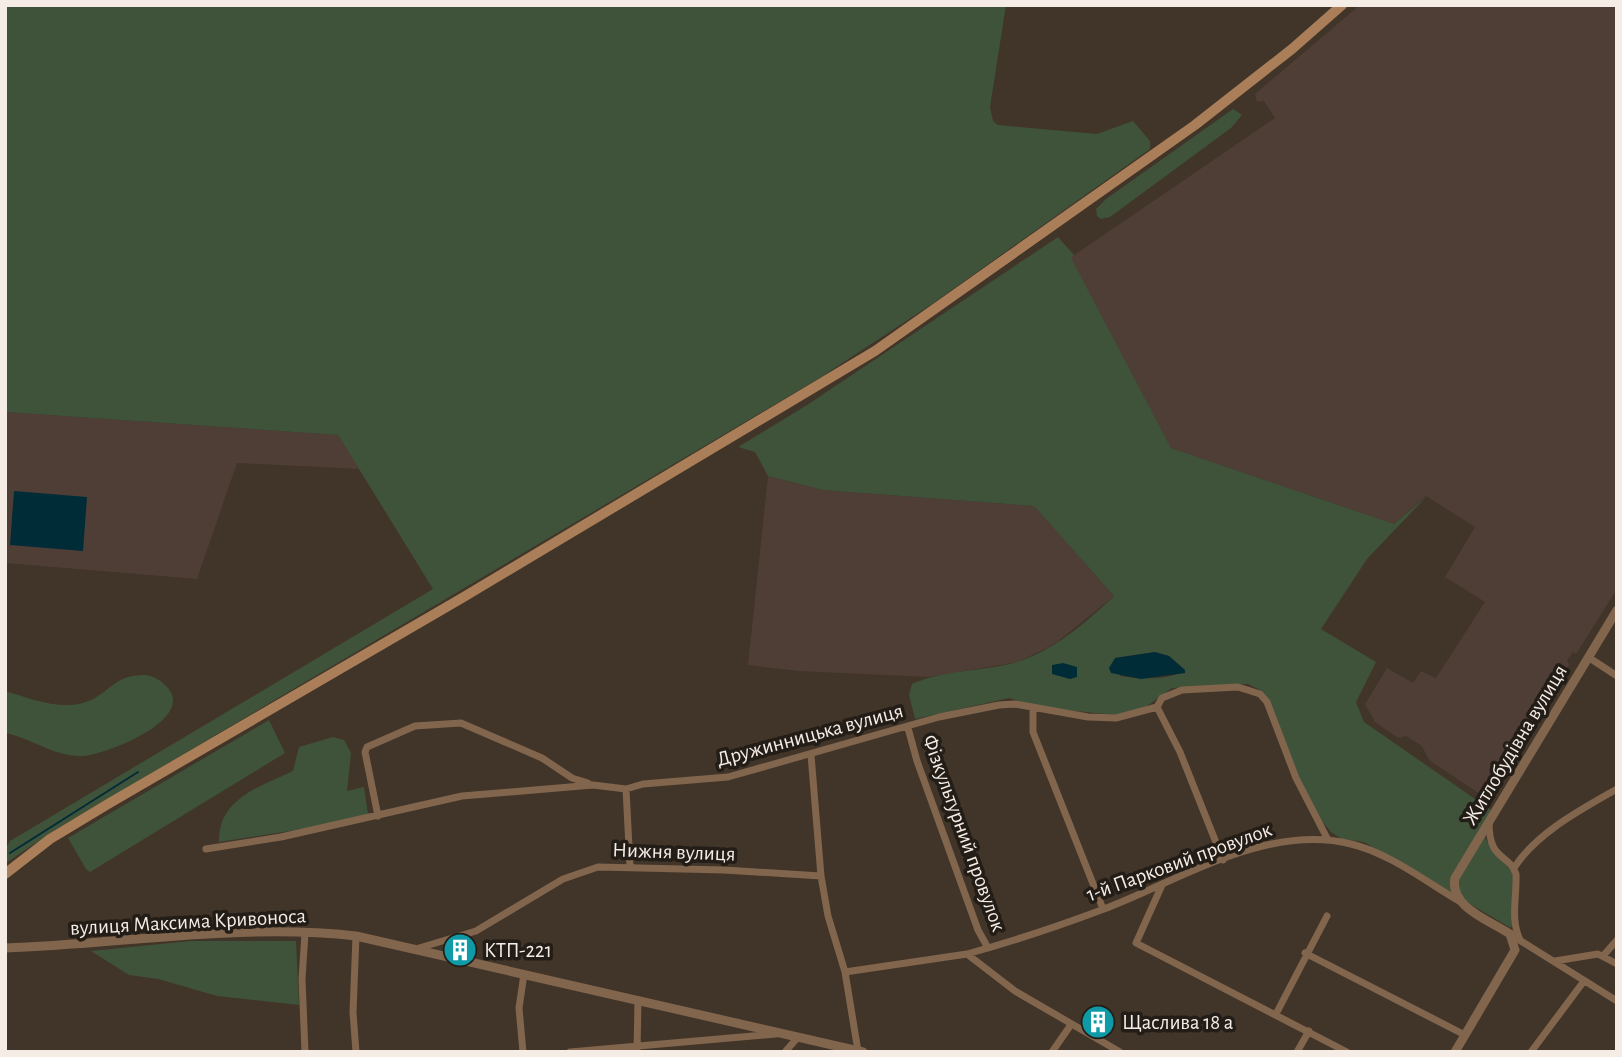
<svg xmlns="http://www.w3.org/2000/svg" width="1622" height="1057" font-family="'Alegreya Sans',sans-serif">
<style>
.industrial{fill:#4f3e36}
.green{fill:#3f533a;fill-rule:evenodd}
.water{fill:#002c37}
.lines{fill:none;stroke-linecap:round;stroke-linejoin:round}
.stream{stroke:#002c37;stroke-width:2}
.minor{stroke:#81654d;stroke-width:7}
.tertiary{stroke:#81654d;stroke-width:9}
.secondary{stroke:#a97e58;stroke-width:10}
.labels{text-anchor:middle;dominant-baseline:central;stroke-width:7;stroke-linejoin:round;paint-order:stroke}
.street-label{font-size:21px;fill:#f5ece5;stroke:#231d17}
.poi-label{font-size:21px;fill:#f5ece5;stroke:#231d17;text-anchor:start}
</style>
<rect width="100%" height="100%" fill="#413428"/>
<path class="industrial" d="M1360,5H1416L1418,8L1422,5H1617V589L1576,654L1573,652L1567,660L1569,665L1486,798L1429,760L1422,746L1406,736L1398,738L1375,722L1365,704L1387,668L1413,683L1421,671L1436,678L1485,602L1445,577L1475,527L1426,496L1394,524L1171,448L1070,258L1275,118L1264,101L1257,102L1255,94Z
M5,412L338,435L359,469L237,463L197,579L5,563Z
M768,476L823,490L1034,506L1114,596L1056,643L1018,662L928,677L799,671L748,665Z"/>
<path class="green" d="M5,5H1006L990,107L993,121L998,125L1097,134L1133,121L1150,141V149L932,304L821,377L55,830L6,863L5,849L10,841L433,589L338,435L5,412Z
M1233,109L1242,115L1231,128L1110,217L1101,219L1097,216L1096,209L1106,199Z
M1058,237L1074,255L1071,258L1171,448L1394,524L1427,496L1367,559L1321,629L1376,662L1356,702L1364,722L1491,810L1485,837C1491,852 1504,860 1512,873C1518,886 1516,916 1511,928L1364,842L1342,839L1331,832L1317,815L1298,775L1270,701L1260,690L1248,684L1172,688L1144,708L1114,715L1039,707L1009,698L915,719L909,695L912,684C945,669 982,672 1017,662C1053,651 1088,621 1114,596L1034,506L823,490L768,476L755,452L738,447L807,405ZM1155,652L1169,656L1185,670C1169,681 1139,679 1120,676L1115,658Z
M145,675C154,676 162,681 168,688C195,720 105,755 82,756C54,757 32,738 5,733V691C36,700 72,716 101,694C119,681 121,676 145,675Z
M269,720L285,753L90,872L86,869L68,838Z
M333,737L344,740L351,753L347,791L364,787L368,814L336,824L219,842C218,799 259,787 293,771L299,747Z
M191,941H296L299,1005L217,996L158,979L129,975L91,951Z"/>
<path class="water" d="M14,491L87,497L83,551L10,545Z
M1155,652L1169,656L1185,670V673L1141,679L1111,673L1109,668L1115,658Z
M1063,663L1077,667V677L1070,679L1052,674V665Z"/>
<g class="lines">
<path class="stream" d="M10,853L138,772"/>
<path class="minor" d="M1588,657L1617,676
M1157,707L1180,752L1223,860
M1033,709V732L1103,909
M908,728L917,761L978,930L988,948
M811,755L821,876L828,916L845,972L858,1051
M626,789L630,866
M378,816L365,752L367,747L415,726L461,723L542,758L572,778L588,783
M1489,822C1489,862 1508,852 1516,874C1517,897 1510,919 1520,940
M206,849L281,837L462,796L593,785L626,789L643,784L728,777L939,717L999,705L1015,704L1088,717L1116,718L1157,707L1162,698L1182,690L1238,687L1260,694L1267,702L1296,778L1328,840
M1514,868C1536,833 1582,809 1617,789
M1162,885L1136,943L1347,1052
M356,936L353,1012L356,1052
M1516,938L1617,1001
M419,948L476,931L563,879L598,867L724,870L821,876
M1305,953L1465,1035
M967,954C1014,941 1059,926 1104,909C1180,880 1267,823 1351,844C1389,853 1425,881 1459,901
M1603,956L1617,940
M1555,961L1598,954L1617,964
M845,972L967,954L1015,991L1120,1052
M1276,1014L1327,916
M305,1052L302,979L305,933
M523,1052L519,1008L524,974
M570,1052L776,1034
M637,1052L638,1000
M785,1052L798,1037
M1052,1052L1070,1026
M1297,1052L1309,1031
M1531,1052L1584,981"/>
<path class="tertiary" d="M5,948C121,944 240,923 356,936L863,1052
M1455,1052L1515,950L1510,934C1489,920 1449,907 1455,878L1617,610"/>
<path class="secondary" d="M5,874L50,839L108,804L462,598L875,351L1195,125L1292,49L1342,5"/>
</g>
<defs>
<symbol id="building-disc" viewBox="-11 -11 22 22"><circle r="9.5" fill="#0f9aa8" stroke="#231d17"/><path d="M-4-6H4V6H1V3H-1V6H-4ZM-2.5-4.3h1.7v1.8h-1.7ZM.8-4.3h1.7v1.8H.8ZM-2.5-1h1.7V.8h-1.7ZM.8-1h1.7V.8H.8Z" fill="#fff"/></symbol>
</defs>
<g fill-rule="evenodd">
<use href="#building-disc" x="441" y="931" width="38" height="38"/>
<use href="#building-disc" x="1079" y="1003" width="38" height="38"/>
</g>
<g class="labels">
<g class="street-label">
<text transform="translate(810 735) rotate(-15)">Дружинницька вулиця</text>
<text transform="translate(1515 745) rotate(-59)">Житлобудівна вулиця</text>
<text transform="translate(964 833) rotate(70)">Фізкультурний провулок</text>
<text transform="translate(674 852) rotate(2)">Нижня вулиця</text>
<text transform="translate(1179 862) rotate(-20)">1-й Парковий провулок</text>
<text transform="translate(188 922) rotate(-3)">вулиця Максима Кривоноса</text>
</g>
<g class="poi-label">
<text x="484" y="950">КТП-221</text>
<text x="1122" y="1022">Щаслива 18 а</text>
</g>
</g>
<rect width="1622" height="1057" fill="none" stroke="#f5ece5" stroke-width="14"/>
</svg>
